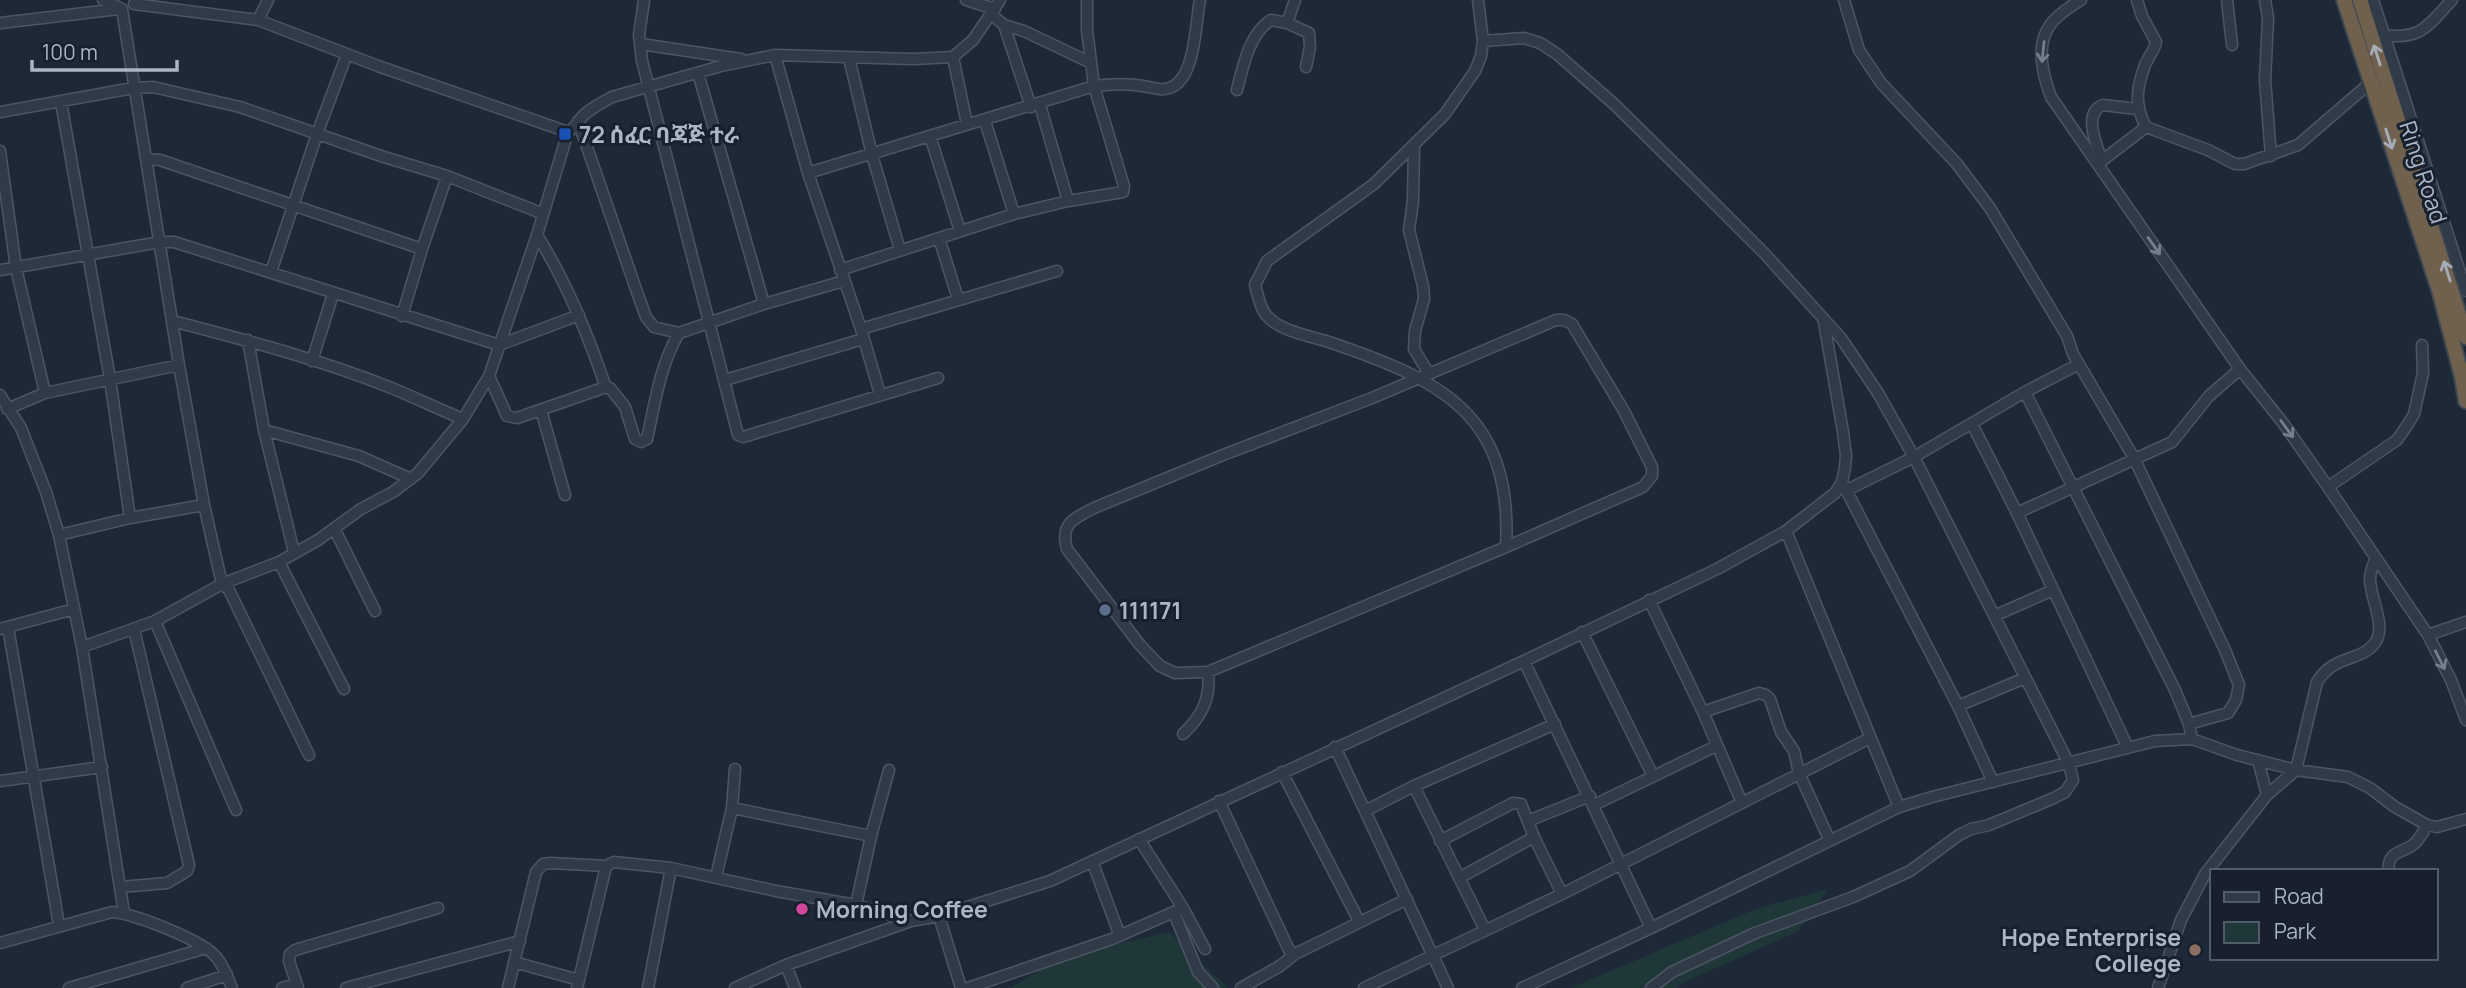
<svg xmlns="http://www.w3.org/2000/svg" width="2466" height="988" font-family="Manrope,'Noto Sans Ethiopic',sans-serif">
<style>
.green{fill:#203739}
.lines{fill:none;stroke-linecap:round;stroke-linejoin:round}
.minor-casing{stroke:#4c5663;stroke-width:13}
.highway-casing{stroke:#3c4653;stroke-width:18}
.minor{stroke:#313b48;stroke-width:10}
.highway{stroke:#6f614e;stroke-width:14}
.oneway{stroke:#747f8d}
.oneway2{stroke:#a5aeb9}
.transit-dot{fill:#1a4fb4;stroke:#17202c;stroke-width:2.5}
.service-dot{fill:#5c6f8a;stroke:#17202c;stroke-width:2.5}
.hotel-dot{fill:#d1479c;stroke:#17202c;stroke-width:2.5}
.education-dot{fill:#8d6e63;stroke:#17202c;stroke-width:2.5}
.labels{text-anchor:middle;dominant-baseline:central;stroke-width:6;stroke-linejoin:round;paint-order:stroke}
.poi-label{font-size:23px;font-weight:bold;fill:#abb6c5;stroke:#17202c;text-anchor:start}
.street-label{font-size:23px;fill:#abb6c5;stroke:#17202c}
</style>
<rect width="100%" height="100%" fill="#1e2938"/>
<path class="green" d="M1828,889L1797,932L1689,980L1676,988H1571L1756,909Z
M1169,932L1228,988H1010L1060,958Z"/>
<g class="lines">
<defs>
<path id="minor" d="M103,0L122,9L179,365L204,505L222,584L229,590L309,755
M644,0L639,35L642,61L738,435L743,437L938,378
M966,0L995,9
M1478,0L1483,41L1481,56L1475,71L1445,114L1374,184L1267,261L1255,285C1258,294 1259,306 1266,315C1279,331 1310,336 1329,342C1441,380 1513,414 1506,547
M1844,0L1859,50L1881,83L1957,164L1990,208L2067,336L2073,354L2134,458L2225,650L2239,685L2236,700L2228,713L2189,724
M2081,0C2071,6 2057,15 2050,25C2035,46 2043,76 2051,97L2240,369L2283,423L2328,487L2428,635L2451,680L2466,720
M2137,0L2142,16L2156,42C2154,52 2147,58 2144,68C2136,90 2135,106 2146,127L2208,150L2235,164H2244L2298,145L2370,83
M2227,0L2232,45
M2265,0L2268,18L2265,80L2271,156
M2373,0L2466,291
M134,4L258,20L378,66L568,132
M991,14L1004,25L1024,31L1091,63
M258,20L268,0
M0,23L119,9
M1287,23L1295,0
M1004,25L1031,107
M2385,35C2422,40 2428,25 2452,0
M1483,41L1524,38L1540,43L1557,54L1614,104L1690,179L1764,253L1841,338L1878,393L1914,457L2069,764L2073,780L2065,792L2054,798L1989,825L1971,829L1959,835L1910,871L1853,897L1755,933L1672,972L1651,988
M641,44L741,59
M775,55L808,173L861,329L880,394
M953,57L967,124
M849,58L872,155L900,250
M698,73L764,304
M1237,90C1243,66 1249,34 1271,20L1287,23L1309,33L1310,47L1306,67
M61,102L110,379L130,518
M1040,105L1068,201
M0,112L133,88L153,87L240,107L384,157L447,176L541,213
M578,121L638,295L646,317L654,327L679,333L764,304L844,281
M985,121L1014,214
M930,136L960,231
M1414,147L1413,201L1409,230L1423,286L1424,299L1415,331L1414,349L1429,374
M0,151L16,268L45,393
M147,159L160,160L422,249
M2102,161C2097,146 2082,113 2103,105L2137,109
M2099,163L2146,127
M808,173L1094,86C1111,84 1126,83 1143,86C1150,87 1158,90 1164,89C1196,87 1195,24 1200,0
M537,235C567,283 588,334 606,388
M939,238L958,299
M0,270L160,242H174L499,345L579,315
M840,270L1014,214L1068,201L1123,192L1124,186L1094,86L1087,30V0
M271,272L317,134L347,54
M402,316L422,249L447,176
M1556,320H1564L1572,324L1624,411L1652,467V476L1643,487L1506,547L1208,672L1175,673L1160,666L1140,645L1067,549C1060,524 1073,519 1094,508L1223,455L1372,398Z
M173,321C245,340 319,359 389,387C414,397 438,409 463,419
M861,329L1057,271
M248,340L264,430L294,552
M312,361L333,294
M489,376L507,416L517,418L603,388H610L625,407L635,439L641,442L647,439C655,403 660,365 679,333
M725,380L863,339
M2025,392L2175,690L2189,724L2192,739
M0,395L21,428L46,492L59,535L82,647L124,913
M7,409L45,393L179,365
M541,410L565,495
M1972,424L2017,513L2127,746
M264,430L359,456L411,479
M1842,482L1958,706L1993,782
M2328,487L2397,440L2408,424L2414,414L2423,373L2422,345
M1847,490L1914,457L2025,392L2079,364
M2017,513L2172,442L2209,396L2240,369
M334,528L375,611
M1786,531L1899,807
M59,535L130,518L204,505
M279,562L344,689
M1649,600L1703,712L1742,803
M1994,616L2053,590
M155,621L236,810
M8,627L59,925
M0,629L74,609
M1582,632L1653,776
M2428,635L2466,622
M82,647L155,621L222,584L279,562L318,540L361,509L393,492L418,473L463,419L489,376L537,235L568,132C576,128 578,120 585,114C593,107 603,102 612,97L721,66L775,55L914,59L953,57L973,40L1000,0
M1524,661L1651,928
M1958,706L2025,678
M1703,712L1759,693L1766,695L1770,699L1781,732L1794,751L1799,773L1829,839
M1183,734C1202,716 1211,698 1208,672
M1335,747L1448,988
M2258,760L2267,795
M1282,772L1359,921
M0,781L102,767
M1414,786L1485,930
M1219,801L1289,950L1295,954
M1594,805L1716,746
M732,808L871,836
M1365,811L1414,786L1555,724
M1528,821L1590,796
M1139,839L1183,908L1205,949
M1440,841L1513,803L1521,804L1534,837L1562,894
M1092,861L1120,936
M2388,871C2389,849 2400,855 2414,844C2420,839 2423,832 2427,825
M716,877L732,808L735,769
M1459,878L1534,837
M120,887L167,883L187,871L189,865L134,629
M856,905L871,836L889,770
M1174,913L1198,972L1213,988
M939,916L961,988
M0,943L112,912C135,914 203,940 217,958C224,967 228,978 232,988
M514,962L579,980
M786,965L795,988
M69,988L206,948
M187,988L227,975
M282,988L296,984
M298,988L289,961L290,954L295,950L438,908
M346,988L520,941
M508,988L536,872L543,864L551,863L606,866L614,862L671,868L776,891L856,905L911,921
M577,988L606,866
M648,988L671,868
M735,988L786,965L911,921L939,916L1050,881L1524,661L1717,569L1786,531L1835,493L1842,482L1845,467L1846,455L1843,432L1824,322
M968,988L1112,939L1183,908
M1241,988L1280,966L1295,954L1407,899
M1364,988L1562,894L1870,738
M1522,988L1651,928L1899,807L1932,797L2155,741L2192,739L2237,755L2296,770L2348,777L2370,788L2395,807L2427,825L2437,827L2466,819
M2158,988L2181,920L2205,874L2267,795L2296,770L2317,682C2334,654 2361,662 2375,643C2387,626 2370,598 2370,579C2370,571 2373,565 2376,558"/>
<path id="highway" d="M2344,0L2439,290L2462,377L2466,401
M2360,0L2466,337"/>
</defs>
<use href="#minor" class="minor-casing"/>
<use href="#highway" class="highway-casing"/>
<use href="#minor" class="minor"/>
<use href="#highway" class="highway"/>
</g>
<defs><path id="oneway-shaft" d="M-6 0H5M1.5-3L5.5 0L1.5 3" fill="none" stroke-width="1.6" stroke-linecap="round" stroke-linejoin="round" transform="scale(1.75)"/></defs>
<g class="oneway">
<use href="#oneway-shaft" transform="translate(2043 52) rotate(96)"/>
<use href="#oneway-shaft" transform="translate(2154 246) rotate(55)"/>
<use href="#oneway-shaft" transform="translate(2287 429) rotate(54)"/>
<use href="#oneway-shaft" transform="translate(2440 660) rotate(63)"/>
</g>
<g class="oneway2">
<use href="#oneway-shaft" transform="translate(2377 55) rotate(-108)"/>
<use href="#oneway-shaft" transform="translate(2389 139) rotate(72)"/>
<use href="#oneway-shaft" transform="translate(2447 271) rotate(-108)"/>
</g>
<rect class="transit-dot" x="558" y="127" width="14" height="14" rx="3.5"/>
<circle class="service-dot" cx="1105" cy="610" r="7"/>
<circle class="hotel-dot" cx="802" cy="909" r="7"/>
<circle class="education-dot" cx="2195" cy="950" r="7"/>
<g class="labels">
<g class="poi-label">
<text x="579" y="134">72 ሰፈር ባጃጅ ተራ</text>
<text x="1119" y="610">111171</text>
<text x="816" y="909">Morning Coffee</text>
<text x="2181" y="937" text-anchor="end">Hope Enterprise<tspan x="2181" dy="26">College</tspan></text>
</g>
<g class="street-label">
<text transform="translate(2424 172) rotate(72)">Ring Road</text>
</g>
</g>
<rect x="2210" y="869" width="228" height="91" fill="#17202c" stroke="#525c69" stroke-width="2"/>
<rect x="2224" y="892" width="35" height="10" fill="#313b48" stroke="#525c69" stroke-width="2"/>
<text x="2274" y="904" font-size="21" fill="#abb6c5">Road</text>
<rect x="2224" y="922" width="35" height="21" fill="#203739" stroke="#525c69" stroke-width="2"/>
<text x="2274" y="939" font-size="21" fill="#abb6c5">Park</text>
<path d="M32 60v10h145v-10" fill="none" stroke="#abb6c5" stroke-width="3.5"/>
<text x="42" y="60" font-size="21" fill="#abb6c5" stroke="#17202c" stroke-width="5" paint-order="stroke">100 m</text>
</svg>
